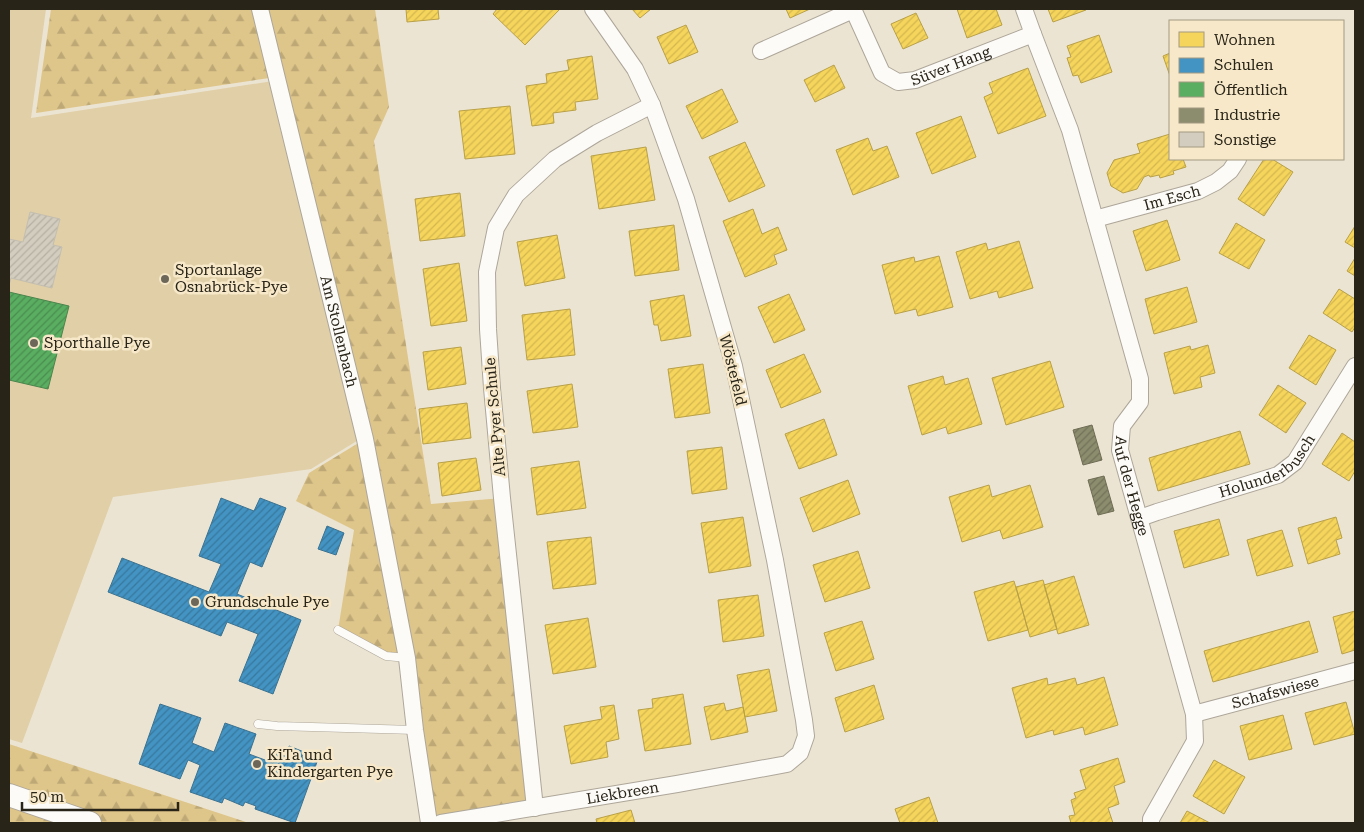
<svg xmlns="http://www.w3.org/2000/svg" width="1364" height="832" font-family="'Roboto Serif',serif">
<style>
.forest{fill:url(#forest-firs)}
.green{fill:#e0cfa7}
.homes{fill:url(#homes-hatch);stroke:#b8a048}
.schools{fill:url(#schools-hatch);stroke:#3b7290}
.public{fill:url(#public-hatch);stroke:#4b854b}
.industry{fill:url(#industry-hatch);stroke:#6e6d54}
.building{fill:url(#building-hatch);stroke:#c4beb0}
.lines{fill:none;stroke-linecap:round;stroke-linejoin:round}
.lane-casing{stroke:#ada699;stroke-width:9}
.street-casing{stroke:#ada699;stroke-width:18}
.secondary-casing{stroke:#ada699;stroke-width:24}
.lane{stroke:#fcfbf8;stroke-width:8}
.street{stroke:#fcfbf8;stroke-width:16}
.secondary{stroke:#fcfbf8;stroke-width:22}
.poi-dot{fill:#6d6759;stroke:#f6e8c8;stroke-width:2}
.labels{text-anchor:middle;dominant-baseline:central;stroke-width:5;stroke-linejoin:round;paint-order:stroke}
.street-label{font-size:15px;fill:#292418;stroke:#f6e8c8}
.poi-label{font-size:15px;fill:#292418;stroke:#f6e8c8;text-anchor:start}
</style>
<defs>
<pattern id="forest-firs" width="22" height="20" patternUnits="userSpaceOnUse" patternTransform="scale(1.25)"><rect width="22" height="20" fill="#dec58a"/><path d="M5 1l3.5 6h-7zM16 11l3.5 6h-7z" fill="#bea976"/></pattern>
<pattern id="homes-hatch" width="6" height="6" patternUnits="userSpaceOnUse" patternTransform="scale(1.25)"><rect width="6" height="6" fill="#f6d55c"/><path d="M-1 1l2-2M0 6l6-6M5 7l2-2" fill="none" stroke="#d3b74f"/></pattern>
<pattern id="schools-hatch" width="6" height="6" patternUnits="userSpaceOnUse" patternTransform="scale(1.25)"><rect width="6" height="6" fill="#4393c3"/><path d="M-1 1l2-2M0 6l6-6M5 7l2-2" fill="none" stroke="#38789d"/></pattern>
<pattern id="public-hatch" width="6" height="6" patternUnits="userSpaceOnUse" patternTransform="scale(1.25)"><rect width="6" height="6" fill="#5aae61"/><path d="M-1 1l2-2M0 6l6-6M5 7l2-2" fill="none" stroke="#4a8d4f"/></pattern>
<pattern id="industry-hatch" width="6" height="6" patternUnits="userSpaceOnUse" patternTransform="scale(1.25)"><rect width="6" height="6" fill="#8c8c6e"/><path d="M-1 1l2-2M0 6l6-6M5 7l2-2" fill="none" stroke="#727259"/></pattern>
<pattern id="building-hatch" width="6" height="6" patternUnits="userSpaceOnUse" patternTransform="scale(1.25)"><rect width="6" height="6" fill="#d3cdbf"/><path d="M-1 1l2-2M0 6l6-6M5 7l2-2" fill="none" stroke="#b5b0a3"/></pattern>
</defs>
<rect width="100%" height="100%" fill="#ece4d2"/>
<path class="forest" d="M51,9H375L389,107L374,141L431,504L502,498L535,808L429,823L407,658L386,656L338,630L354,530L296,501L309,473L365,439L276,77L36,113Z
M9,744L249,823H9Z"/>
<path class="green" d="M9,9H46L31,118L273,81L360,439L311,469L113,497L22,743L9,739Z"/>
<path class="homes" d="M406,9H438L439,19L407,22Z
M497,9H558L559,10L525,45L493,14Z
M632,9H651L640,18Z
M786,9H810L790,18Z
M957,9H996L1002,25L967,38Z
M1048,9H1085L1086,10L1053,22Z
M916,13L928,38L903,49L891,24Z
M686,25L698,52L669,64L657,37Z
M1099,35L1112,72L1081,83L1078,75L1073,76L1067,58L1071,57L1067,46Z
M1170,53V76L1163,56Z
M592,56L598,99L575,102L576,110L553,113L554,123L532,126L526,86L547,83L546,74L569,70L567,60Z
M834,65L845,88L815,102L804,80Z
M1028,68L1046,116L998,134L984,97L993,93L989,83Z
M722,89L738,122L702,139L686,106Z
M510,106L515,154L465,159L459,111Z
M961,116L976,157L932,174L916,133Z
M1170,134V159H1183L1186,167L1173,171L1174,174L1160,178L1159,175L1150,177L1149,175L1144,177L1137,189L1123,193L1111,186L1107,173L1114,160L1140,153L1137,144Z
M868,138L873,151L887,146L899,177L853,195L836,150Z
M745,142L765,186L729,202L709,157Z
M646,147L655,200L599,209L591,156Z
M1264,159H1272L1293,172L1264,216L1238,199Z
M460,193L465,236L420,241L415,199Z
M753,209L762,234L778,227L787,250L774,255L777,264L745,277L723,221Z
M1167,220L1180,260L1146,271L1133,231Z
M1236,223L1265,240L1249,269L1219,253Z
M674,225L679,270L635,276L629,231Z
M1355,226V248L1345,242Z
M557,235L565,278L525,286L517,242Z
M1019,241L1033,288L999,298L997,291L970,299L956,252L986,243L988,250Z
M939,256L953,307L918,316L916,309L895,314L882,265L914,257L915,262Z
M1355,258V276L1347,271Z
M459,263L467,321L431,326L423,269Z
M1187,287L1197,322L1154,334L1145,299Z
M1339,289L1355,299V327L1352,332L1323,313Z
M789,294L805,330L774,343L758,307Z
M684,295L691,336L661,341L658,325H654L650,301Z
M570,309L575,355L527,360L522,315Z
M1309,335L1336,350L1316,385L1289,368Z
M1208,345L1215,373L1200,377L1202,387L1174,394L1164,353L1190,346L1191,350Z
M461,347L466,384L428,390L423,352Z
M804,354L821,392L781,408L766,370Z
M1050,361L1064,407L1006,425L992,378Z
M703,364L710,413L675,418L668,369Z
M943,376L945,385L968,378L982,424L948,434L946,427L922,435L908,386Z
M572,384L578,427L533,433L527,391Z
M1278,385L1306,403L1286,433L1259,415Z
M467,403L471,438L423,444L419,409Z
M824,419L837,455L799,469L785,434Z
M1240,431L1250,464L1158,491L1149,458Z
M1342,433L1355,442V471L1349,481L1322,464Z
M722,447L727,489L692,494L687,451Z
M476,458L481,490L442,496L438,463Z
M579,461L586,508L537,515L531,468Z
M848,480L860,514L813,532L800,498Z
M989,485L992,497L1030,485L1043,527L1003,539L1000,530L962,542L949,497Z
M743,517L751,566L709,573L701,523Z
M1336,517L1342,538L1336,540L1340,554L1308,564L1298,528Z
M1219,519L1229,555L1184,568L1174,531Z
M1282,530L1293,566L1257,576L1247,540Z
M591,537L596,584L553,589L547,542Z
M858,551L870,588L825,602L813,565Z
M1074,576L1089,625L1058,634L1044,585Z
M1043,580L1057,629L1030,637L1016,587Z
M1014,581L1028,630L988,641L974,592Z
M758,595L764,636L723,642L718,600Z
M1355,611V650L1342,654L1333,617Z
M588,618L596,667L553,674L545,625Z
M862,621L874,659L836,671L824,633Z
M1309,621L1318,652L1213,682L1204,651Z
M769,669L777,711L745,717L737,675Z
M1104,677L1118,725L1085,735L1083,727L1054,735L1053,730L1026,738L1012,688L1047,678L1048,685L1075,678L1077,685Z
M874,685L884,719L845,732L835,698Z
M683,694L691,744L645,751L638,710L653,708L652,699Z
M1346,702L1355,734L1314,745L1305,713Z
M724,703L726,711L743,707L748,732L711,740L704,707Z
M614,705L619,739L606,742L608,757L571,764L564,726L602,719L600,707Z
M1283,715L1292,749L1249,760L1240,726Z
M1118,758L1125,782L1114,786L1119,804L1108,808L1113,823H1071L1069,816L1075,815L1071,800L1076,798L1074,793L1086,789L1080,770Z
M1214,760L1245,777L1224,814L1193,796Z
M929,797L938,823H900L895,809Z
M631,810L635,823H597L596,819Z
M1187,811L1210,823H1180Z"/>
<path class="schools" d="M221,498L254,511L260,498L286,508L262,567L250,562L237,594L301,620L273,694L239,681L258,634L227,622L221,636L108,592L122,558L209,592L221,564L199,556Z
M327,526L344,533L336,555L318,549Z
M160,704L201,718L192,743L214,752L225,723L256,734L249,754L273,763L277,753L285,756L289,746L304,752L302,757L317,762L295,823L255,809L256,806L245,802L243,806L224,798L222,803L190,792L200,765L188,760L180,779L139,764Z"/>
<path class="public" d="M9,292L69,306L48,389L9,380Z"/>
<path class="industry" d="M1092,425L1102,460L1083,465L1073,430Z
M1104,476L1114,511L1098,515L1088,480Z"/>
<path class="building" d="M30,212L60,219L53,245L62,247L52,288L11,278L9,285V239L23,242Z"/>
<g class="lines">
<defs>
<path id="lane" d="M338,630L386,656L407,658
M258,724L277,726L415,730"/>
<g id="street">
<path id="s1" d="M260,9L365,439L407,658L415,730L429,823"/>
<path id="s2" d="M853,9L882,73L898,82L915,80L1033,34L1024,9"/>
<path id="s3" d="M1033,34L1070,130L1140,379V402L1122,426L1120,450L1194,714L1195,741L1151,819V823"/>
<path d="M761,51L853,10"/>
<path id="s4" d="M1095,219L1198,191L1216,182L1230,171L1238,159"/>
<path id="s5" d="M1140,518L1157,512L1278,475L1295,462L1355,366"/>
<path id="s6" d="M1194,714L1355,671"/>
<path d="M535,808L502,498L492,388L488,329L487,272L496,228L516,195L555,159L597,133L652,105"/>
<path id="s7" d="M441,823L677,784L787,764L800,753L806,736L804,720L775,560L734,366L686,199L652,105L635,69L593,9"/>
</g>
<path id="secondary" d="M9,795L90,823"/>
</defs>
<use href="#lane" class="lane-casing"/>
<use href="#street" class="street-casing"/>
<use href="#secondary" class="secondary-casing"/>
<use href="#lane" class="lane"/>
<use href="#street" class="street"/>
<use href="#secondary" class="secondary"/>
</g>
<g class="poi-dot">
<circle cx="165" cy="279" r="5"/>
<circle cx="34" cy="343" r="5"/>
<circle cx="195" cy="602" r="5"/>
<circle cx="257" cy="764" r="5"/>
</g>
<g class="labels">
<g class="street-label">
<text stroke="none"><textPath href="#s2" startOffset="144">Süver Hang</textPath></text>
<text stroke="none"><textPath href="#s4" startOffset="80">Im Esch</textPath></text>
<text stroke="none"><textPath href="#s1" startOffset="332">Am Stollenbach</textPath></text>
<text transform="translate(733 370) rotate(76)">Wöstefeld</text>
<text transform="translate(495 417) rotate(-95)">Alte Pyer Schule</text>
<text stroke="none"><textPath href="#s5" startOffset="140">Holunderbusch</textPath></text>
<text stroke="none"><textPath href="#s3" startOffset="476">Auf der Hegge</textPath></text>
<text stroke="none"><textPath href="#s6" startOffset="84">Schafswiese</textPath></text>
<text stroke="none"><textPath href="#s7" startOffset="184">Liekbreen</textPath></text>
</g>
<g class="poi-label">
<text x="175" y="270">Sportanlage<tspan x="175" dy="17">Osnabrück-Pye</tspan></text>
<text x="44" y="343">Sporthalle Pye</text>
<text x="205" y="602">Grundschule Pye</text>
<text x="267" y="755">KiTa und<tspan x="267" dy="17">Kindergarten Pye</tspan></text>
</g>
</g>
<rect width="1364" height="832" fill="none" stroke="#292418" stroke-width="20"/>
<rect x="1169" y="20" width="175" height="140" fill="#f6e8c8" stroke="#a49a82"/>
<rect x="1179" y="32" width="25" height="15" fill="#f6d55c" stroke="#a49a82"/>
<text x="1214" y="45" font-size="15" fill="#292418">Wohnen</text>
<rect x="1179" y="58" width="25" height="15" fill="#4393c3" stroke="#a49a82"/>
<text x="1214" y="70" font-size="15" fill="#292418">Schulen</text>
<rect x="1179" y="82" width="25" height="15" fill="#5aae61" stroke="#a49a82"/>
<text x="1214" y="95" font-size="15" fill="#292418">Öffentlich</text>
<rect x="1179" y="108" width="25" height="15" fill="#8c8c6e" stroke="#a49a82"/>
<text x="1214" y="120" font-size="15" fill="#292418">Industrie</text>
<rect x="1179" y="132" width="25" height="15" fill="#d3cdbf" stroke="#a49a82"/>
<text x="1214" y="145" font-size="15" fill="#292418">Sonstige</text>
<path d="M22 802v8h156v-8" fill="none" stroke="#292418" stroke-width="2.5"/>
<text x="30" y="802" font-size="15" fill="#292418" stroke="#f6e8c8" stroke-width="4" paint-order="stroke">50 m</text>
</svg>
